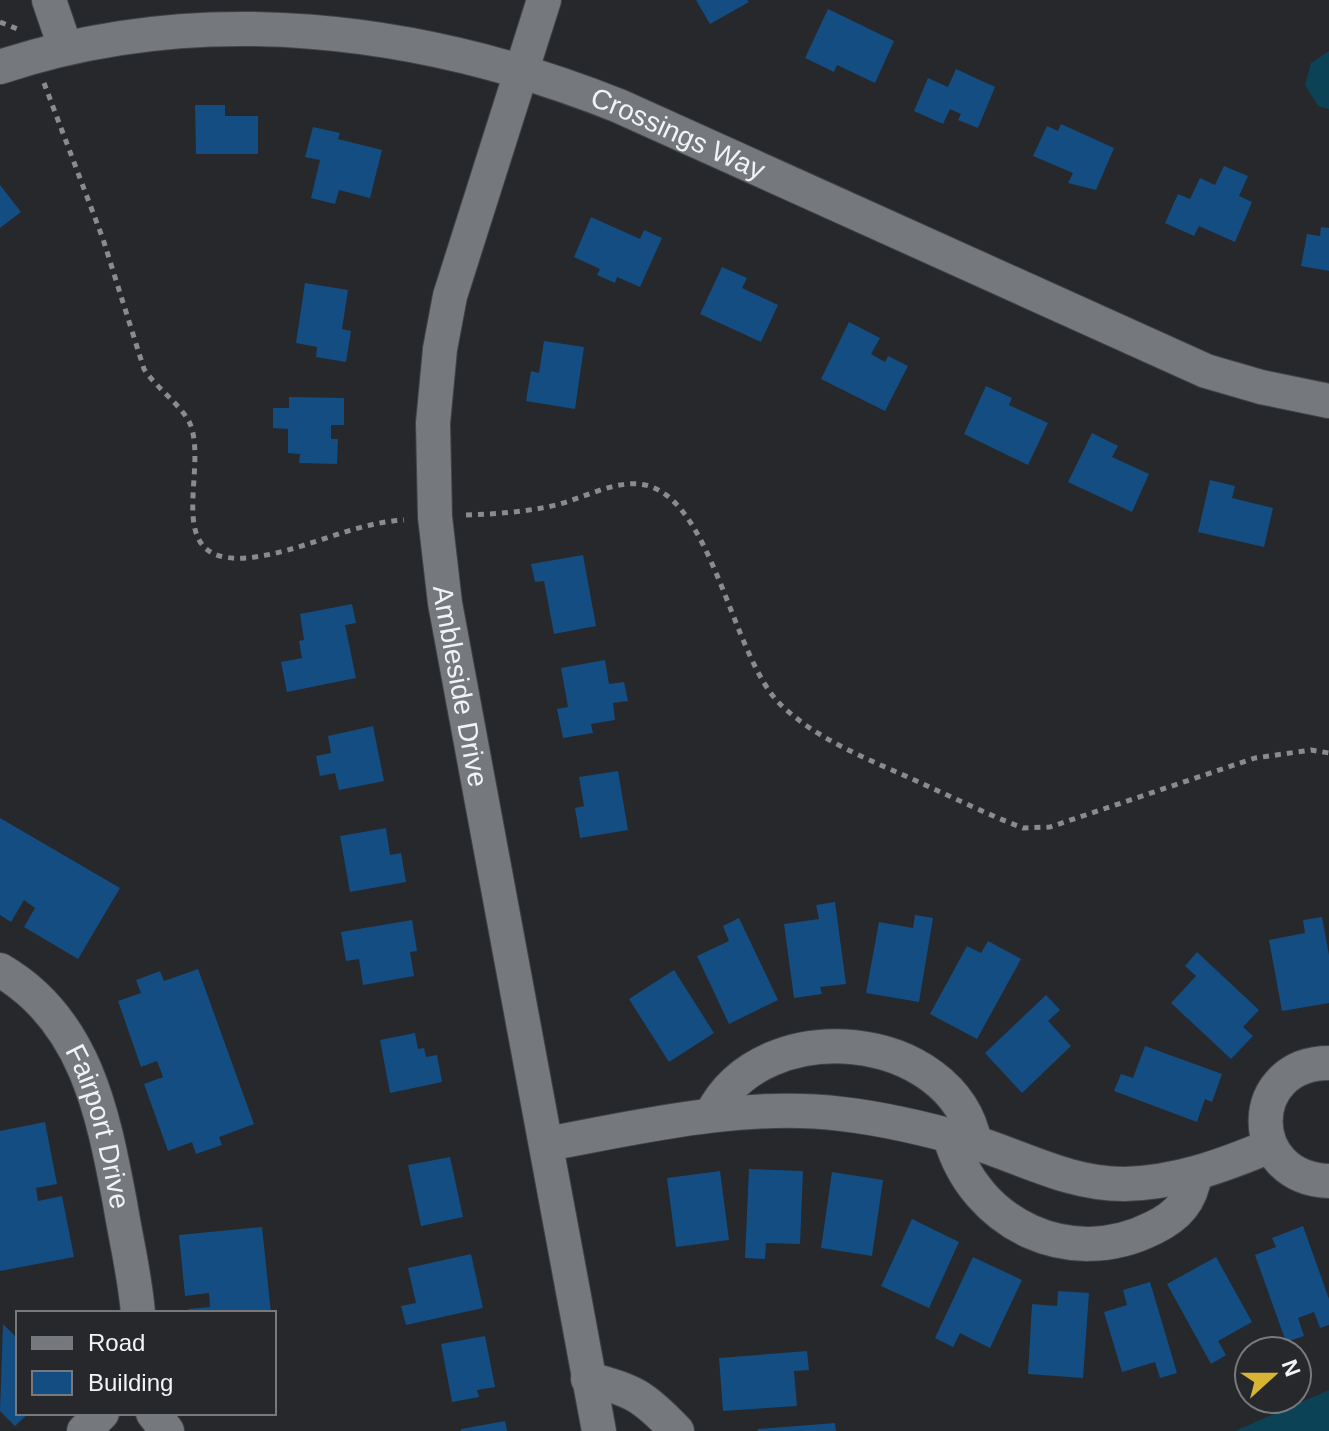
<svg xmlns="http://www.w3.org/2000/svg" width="1329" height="1431" font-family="Arial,sans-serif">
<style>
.water{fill:#0c4256}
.building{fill:#144d82}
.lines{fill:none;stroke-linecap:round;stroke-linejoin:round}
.street-casing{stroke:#414346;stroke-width:36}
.path{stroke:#898b8e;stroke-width:5;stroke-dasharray:6 6;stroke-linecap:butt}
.street{stroke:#75787c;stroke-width:34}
.labels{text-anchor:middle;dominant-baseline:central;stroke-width:6;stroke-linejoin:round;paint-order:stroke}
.street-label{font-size:28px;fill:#f1f3f5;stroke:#26282b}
</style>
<rect width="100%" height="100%" fill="#26282b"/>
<path class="water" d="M1329,51V109L1318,106L1305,85L1311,63Z
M1329,1390V1431H1235Z"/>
<path class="building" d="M696,0H747L749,2L710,24Z
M828,9L894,41L875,83L837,65L834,72L805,58Z
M956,69L995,87L978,128L958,120L961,114L950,109L943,124L914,111L928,78L948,87Z
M195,105H225V116H258V154H196Z
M1061,124L1114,148L1096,190L1068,183L1073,173L1033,156L1047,126L1058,131Z
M313,127L340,133L338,139L382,150L370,198L339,190L335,204L311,198L320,160L305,157Z
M1224,166L1248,176L1239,196L1252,202L1235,242L1199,226L1194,236L1165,223L1178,194L1190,199L1200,178L1215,185Z
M0,185L21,212L0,228Z
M591,217L640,239L644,230L662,238L640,287L617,277L615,283L597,275L600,269L574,257Z
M1321,227L1329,228V271L1301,266L1307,234L1320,236Z
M722,267L747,278L742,288L778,305L761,342L700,314Z
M305,283L348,290L342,329L351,331L346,362L316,357L317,347L296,343Z
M849,322L880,338L871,354L885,362L888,356L908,366L885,411L821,379Z
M544,341L584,347L575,409L526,401L531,371L539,373Z
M986,386L1012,398L1009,405L1048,423L1028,465L964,434Z
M289,397L344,398V425H331V439H338L337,464L299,463L300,454L288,453V429L273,428V408H289Z
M1092,433L1118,446L1112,457L1149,474L1132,512L1068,482Z
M1210,480L1235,486L1232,498L1273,508L1264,547L1198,532Z
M583,555L596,626L554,634L544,581L535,582L531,564Z
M352,604L356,623L345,625L356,678L287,692L281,662L302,658L299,641L304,640L300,614Z
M605,660L609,684L624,682L628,701L613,703L615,720L591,724L593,733L563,738L557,709L568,707L561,668Z
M373,726L384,781L339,790L335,773L320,776L316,756L331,753L328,736Z
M618,771L628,830L580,838L575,808L584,806L579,777Z
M0,818L120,888L78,959L24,927L35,908L24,900L11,922L0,915Z
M386,828L390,855L401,853L406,882L350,892L340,836Z
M835,902L846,984L820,987L822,994L794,998L784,924L819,919L816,905Z
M915,915L933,918L919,1002L866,993L879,922L913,928Z
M1322,917L1329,955V1003L1282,1011L1269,940L1305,933L1303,920Z
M739,918L778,1000L729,1024L697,956L729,941L723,926Z
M412,920L417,951L410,952L414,976L363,985L359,959L346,961L341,932Z
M988,941L1021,959L977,1039L930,1014L967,946L981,953Z
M1197,952L1259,1010L1243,1027L1253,1036L1231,1059L1171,1003L1196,976L1185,966Z
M198,969L254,1124L219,1137L222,1145L196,1154L192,1142L168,1151L144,1084L163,1077L157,1061L141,1067L118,1001L141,993L136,980L160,971L164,981Z
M674,970L714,1033L669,1062L629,999Z
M1046,995L1060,1010L1048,1021L1071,1046L1022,1093L985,1053Z
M415,1033L418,1049L424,1048L426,1057L437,1055L442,1082L390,1093L380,1040Z
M1145,1046L1222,1074L1212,1102L1205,1099L1197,1122L1114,1091L1121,1074L1133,1078Z
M45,1122L57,1184L36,1188L38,1201L62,1196L74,1257L0,1271V1131Z
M450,1157L463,1217L421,1226L408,1165Z
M749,1169L803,1171L800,1244L766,1243L765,1259L745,1258Z
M720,1171L729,1240L676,1247L667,1178Z
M832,1172L883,1180L872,1256L821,1248Z
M912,1219L959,1242L929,1308L881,1286Z
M1303,1226L1329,1299V1325L1320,1328L1314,1312L1298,1318L1304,1336L1286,1342L1255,1255L1276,1247L1272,1238Z
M262,1227L271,1313H189L188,1309L210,1307L209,1293L185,1296L179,1235Z
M471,1254L483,1308L406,1325L401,1306L416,1303L408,1268Z
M973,1257L1022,1280L990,1348L960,1333L953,1347L935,1338Z
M1216,1257L1252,1322L1218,1341L1226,1355L1211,1364L1167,1284Z
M1150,1282L1177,1373L1160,1378L1155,1362L1122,1372L1104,1312L1127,1305L1123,1290Z
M1058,1291L1089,1293L1083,1378L1028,1374L1032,1304L1057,1306Z
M3,1324L18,1339V1413H29L15,1426L0,1411Z
M485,1336L495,1387L477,1390L479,1397L452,1402L441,1344Z
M807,1351L809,1370L794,1371L797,1406L723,1411L719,1358Z
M505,1421L507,1431H461V1429Z
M835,1423L836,1431H758V1429Z"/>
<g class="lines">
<defs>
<g id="street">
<path d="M49,0L63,41"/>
<path id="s1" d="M544,0L450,296L440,349L433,423L435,517L445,603L599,1431"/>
<path id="s2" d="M0,67C202,0 421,27 619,106L1206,371L1261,387L1329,401"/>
<path id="s3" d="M0,970C86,1020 103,1114 120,1203C126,1240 135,1276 138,1313"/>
<path d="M1329,1063C1245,1063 1244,1178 1329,1181"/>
<path d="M711,1115C763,1010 953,1030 975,1143"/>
<path d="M950,1137C975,1225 1070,1270 1153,1228C1178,1216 1191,1201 1195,1174"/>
<path d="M547,1144C644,1126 743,1102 842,1114C886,1119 931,1130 973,1142C1024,1158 1069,1184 1124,1184C1176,1183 1222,1166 1270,1146"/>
<path d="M588,1379C634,1390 644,1397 677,1431"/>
<path d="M153,1413L167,1431"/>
<path d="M84,1431L102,1413"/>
</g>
</defs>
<use href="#street" class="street-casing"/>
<path class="path" d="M0,22L20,30
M44,83L103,239L144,369C156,388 184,407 191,426C208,476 158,570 255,557C306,550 352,523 404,520
M466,515C496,514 526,512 556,505C585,498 619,477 649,486C714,506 733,659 781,705C821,743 874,761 923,784C956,799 989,815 1023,828L1050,827L1255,758L1311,750L1329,753"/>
<use href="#street" class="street"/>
</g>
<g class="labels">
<g class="street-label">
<text stroke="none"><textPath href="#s2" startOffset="698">Crossings Way</textPath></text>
<text stroke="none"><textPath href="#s1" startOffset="704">Ambleside Drive</textPath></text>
<text stroke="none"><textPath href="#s3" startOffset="192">Fairport Drive</textPath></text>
</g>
</g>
<rect x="16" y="1311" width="260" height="104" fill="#26282b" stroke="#77797c" stroke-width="2"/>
<rect x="32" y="1337" width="40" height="12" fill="#75787c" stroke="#77797c" stroke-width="2"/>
<text x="88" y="1351" font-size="24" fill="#f1f3f5">Road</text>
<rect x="32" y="1371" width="40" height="24" fill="#144d82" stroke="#77797c" stroke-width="2"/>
<text x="88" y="1391" font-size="24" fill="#f1f3f5">Building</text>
<g transform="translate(1273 1375) rotate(69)"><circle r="38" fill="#26282b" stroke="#77797c" stroke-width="2"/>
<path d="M0-6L14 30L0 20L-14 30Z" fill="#d7b434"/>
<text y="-12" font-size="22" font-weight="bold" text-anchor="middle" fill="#f1f3f5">N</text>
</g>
</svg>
